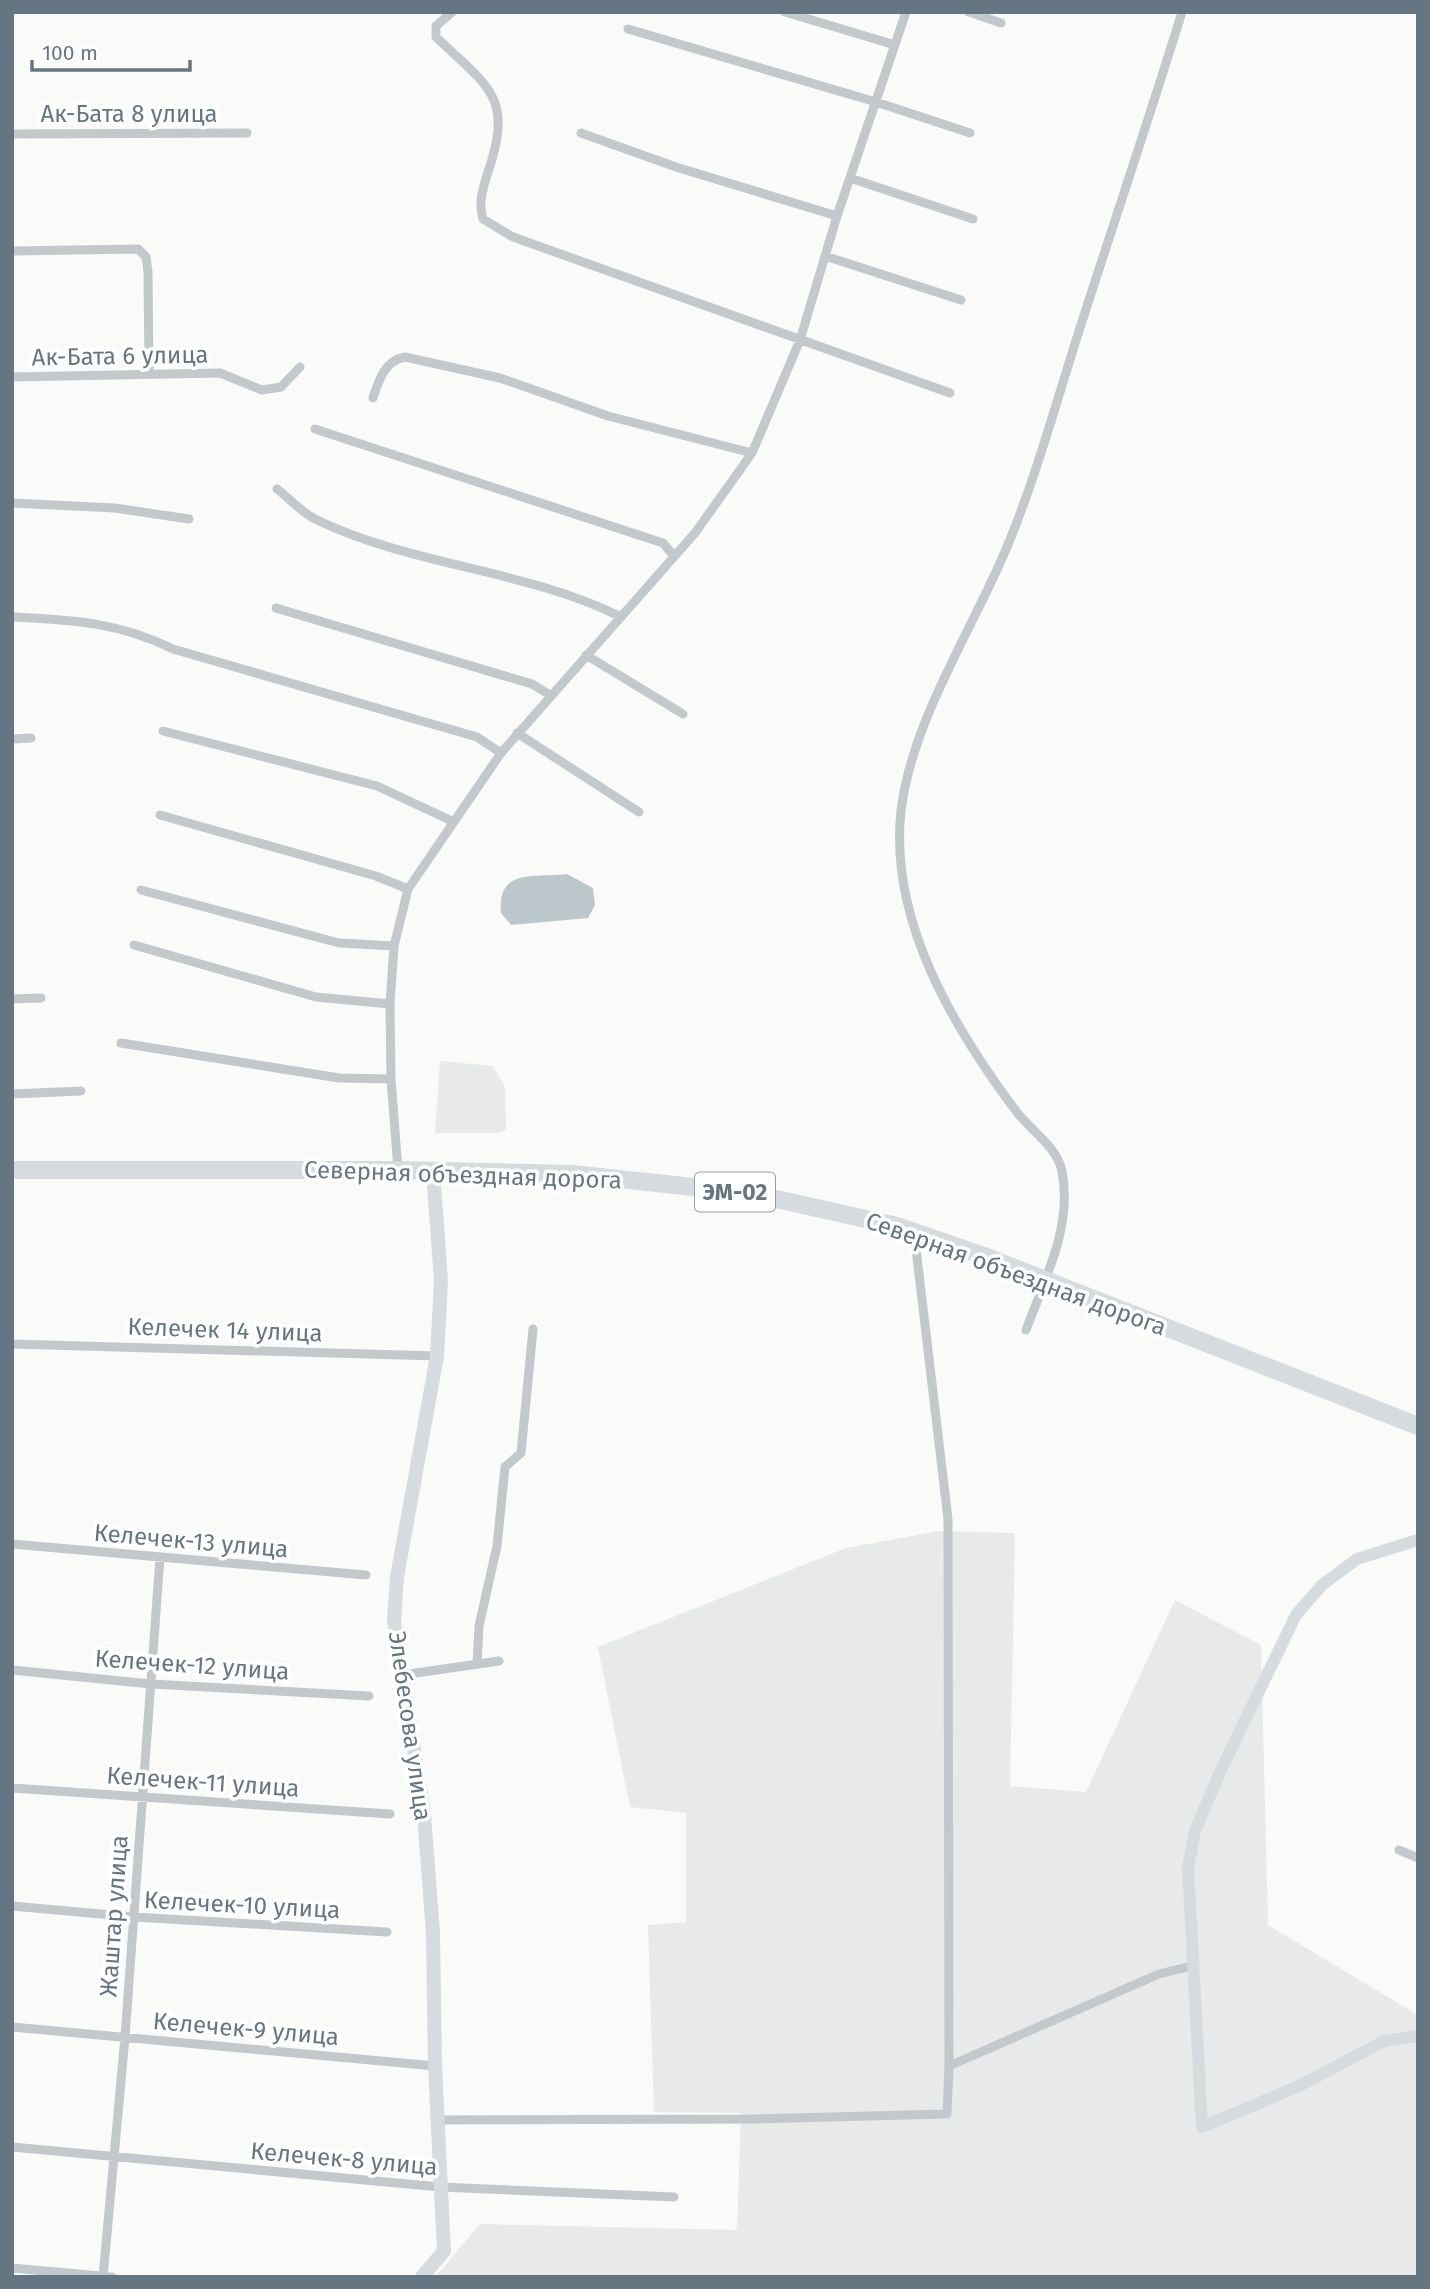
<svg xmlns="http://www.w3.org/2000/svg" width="1430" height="2289" font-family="'Fira Sans',sans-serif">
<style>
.built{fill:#e8e9e9}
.water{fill:#bbc7cb}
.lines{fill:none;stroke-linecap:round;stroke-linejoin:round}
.street{stroke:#c3c8cc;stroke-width:9}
.secondary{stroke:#d6dbdf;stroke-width:12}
.primary{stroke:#d6dbdf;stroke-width:14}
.highway{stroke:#d6dbdf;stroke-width:18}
.labels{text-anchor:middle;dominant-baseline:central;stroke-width:7;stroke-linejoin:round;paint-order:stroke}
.shield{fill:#fff;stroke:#939fa8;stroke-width:2}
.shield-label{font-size:23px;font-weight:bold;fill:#657683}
.street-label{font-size:24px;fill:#657683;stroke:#fff}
</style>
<rect width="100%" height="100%" fill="#fafaf8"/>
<path class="built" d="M440,1061L493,1066L505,1087L506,1129L499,1133H435Z
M939,1531L1015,1533L1010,1786L1086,1792L1175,1600L1261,1645L1268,1925L1418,2015V2277H435L480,2224L737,2230L741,2113L654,2112L648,1925L686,1922V1813L630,1807L598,1647L846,1548Z"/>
<path class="water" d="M567,874L593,888L595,905L588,918L511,925L501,913C497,868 533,878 567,874Z"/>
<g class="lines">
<path class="street" d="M452,12L436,26V37C488,87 514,96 488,172C483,188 478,202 483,219L513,237L950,393
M785,12L895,45
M969,12L1001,23
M628,29L876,102L970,133
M581,133L676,167L837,216
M12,134L247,133
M850,178L973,219
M12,251L138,249L146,257L148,272L149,372
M825,256L961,300
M12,377L220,373L262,390L281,387L300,367
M373,398C379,380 384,361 405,357L500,378L608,416L752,453
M315,429L663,543L673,555
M277,489C289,498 301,512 315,519C411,566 525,569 621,617
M12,503L115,508L189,519
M276,608L532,684L550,695
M12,617C72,620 118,622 173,649L477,737L501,753
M586,655L683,714
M163,731L377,786L452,821
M517,733L639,812
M12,739L31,738
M160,815L376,876L408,889
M141,890L339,943L394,946
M134,945L316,997L390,1004
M12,999L41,998
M121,1043L339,1078L391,1079
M12,1094L81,1091
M398,1170L391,1079L390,1004L394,946L408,889L501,753L695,533L752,453L800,340L837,216L906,12
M914,1232L948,1519L949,2066
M1026,1330C1044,1281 1073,1226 1062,1172C1058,1147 1030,1130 1016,1111C953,1027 889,920 901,811C912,720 972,631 1007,547C1036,477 1056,403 1079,331C1113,225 1149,119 1182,12
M12,1344L437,1356
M12,1544L366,1575
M477,1664L479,1626L497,1546L505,1467L521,1453L533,1329
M12,1670L151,1684L369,1696
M402,1675L499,1661
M12,1788L390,1814
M1399,1850L1418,1858
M12,1906L134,1917L387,1932
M12,2027L435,2066
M438,2120L752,2119L947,2114L949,2066L1159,1974L1192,1966
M12,2147L440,2187L674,2197
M12,2268L112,2277
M103,2277L125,2037L160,1557"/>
<path class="secondary" d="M1418,1540L1357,1559L1322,1585L1296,1615L1219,1774L1195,1831L1188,1868L1202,2127L1299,2086L1384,2041L1418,2036"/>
<path class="primary" d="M422,2277L444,2251L435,2066L433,1933L424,1814L394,1620L397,1577L437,1356L441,1281L433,1171"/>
<path class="highway" d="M12,1170H398L572,1174L750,1193L897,1226L984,1256L1418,1426"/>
</g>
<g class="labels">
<rect class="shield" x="695" y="1172.5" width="80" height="39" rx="5"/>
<g class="shield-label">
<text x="735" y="1192">ЭМ-02</text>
</g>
<g class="street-label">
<text x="129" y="114">Ак-Бата 8 улица</text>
<text transform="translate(120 356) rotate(-1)">Ак-Бата 6 улица</text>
<text transform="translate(463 1175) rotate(2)">Северная объездная дорога</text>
<text transform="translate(1016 1274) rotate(20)">Северная объездная дорога</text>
<text transform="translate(225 1330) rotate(2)">Келечек 14 улица</text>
<text transform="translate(191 1541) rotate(5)">Келечек-13 улица</text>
<text transform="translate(192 1665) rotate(4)">Келечек-12 улица</text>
<text transform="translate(410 1726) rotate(82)">Элебесова улица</text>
<text transform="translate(203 1782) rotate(4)">Келечек-11 улица</text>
<text transform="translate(242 1905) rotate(3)">Келечек-10 улица</text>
<text transform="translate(114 1916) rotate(-86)">Жаштар улица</text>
<text transform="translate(246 2029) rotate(5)">Келечек-9 улица</text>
<text transform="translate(344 2159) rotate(5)">Келечек-8 улица</text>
</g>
</g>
<rect width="1430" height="2289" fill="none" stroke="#657683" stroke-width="28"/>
<path d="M32 60v10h158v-10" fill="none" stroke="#657683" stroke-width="3.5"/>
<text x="42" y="60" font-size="21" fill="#657683" stroke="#ffffff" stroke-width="5" paint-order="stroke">100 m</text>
</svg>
